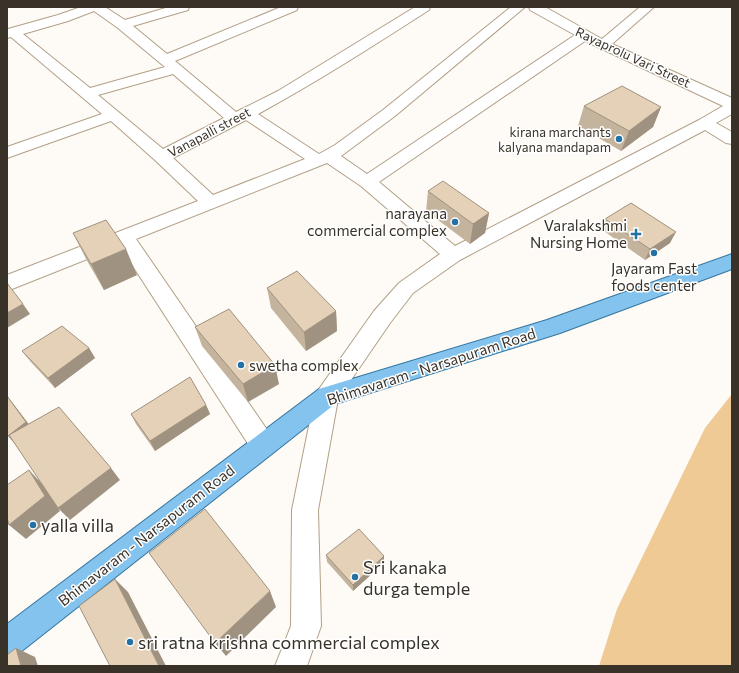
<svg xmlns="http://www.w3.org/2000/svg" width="739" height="673" font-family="Commissioner,sans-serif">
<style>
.green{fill:#efca94}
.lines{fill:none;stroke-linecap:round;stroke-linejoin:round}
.minor-casing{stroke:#b2a087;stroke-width:2}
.primary-casing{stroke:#3476a0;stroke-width:2}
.minor{fill:#fff;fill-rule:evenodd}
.primary{fill:#83c3ed;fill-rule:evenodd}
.wall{fill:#c4b49d}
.shaded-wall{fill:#a09280}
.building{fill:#e4d1b7;stroke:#a09280}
.poi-dot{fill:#2571a4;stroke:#fff;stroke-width:1.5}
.labels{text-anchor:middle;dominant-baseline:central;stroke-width:3;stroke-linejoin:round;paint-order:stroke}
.far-street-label{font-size:13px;fill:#393228;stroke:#fff}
.far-poi-label{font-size:13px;fill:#393228;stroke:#fff;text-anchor:end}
.poi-label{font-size:15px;fill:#393228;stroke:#fff;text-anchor:end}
.street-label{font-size:15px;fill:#393228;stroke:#fff}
.near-poi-label{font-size:18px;fill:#393228;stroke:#fff;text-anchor:start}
</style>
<rect width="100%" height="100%" fill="#fefaf5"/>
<path class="green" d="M732,394V666H599L617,609L705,428Z"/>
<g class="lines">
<defs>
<path id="minor" d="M81,7H105L125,20L169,7H189L188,10L133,26L167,54L281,7H298L297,10L175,61L236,112L278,91L415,7H430L429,10C373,46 317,82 258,114L319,154L335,145L383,110L511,7H525L395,116L341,156L367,174L575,35L530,10L529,7H545L602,39L640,7H654L612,44L732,98V114L716,123L732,132V144L726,143L705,130L460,260L413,293L390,323L338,399L318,510L321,626L307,666H275L291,626L292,510L315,396L319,389L374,311L399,283L440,254L361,186L327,163L136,239L272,437L275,445L272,453L263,456L254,453L120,246L7,291V275L198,201L156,161L111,121L7,158V147L102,114L11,37L7,38L8,29L58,15ZM94,11L118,28L165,67L90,88L23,34L68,21ZM585,41L723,106L699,120L455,246L379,182ZM173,74L224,118L163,149L98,95ZM246,120L305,159L213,195L173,158Z"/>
<path id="primary" d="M732,254V269L560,333L335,404L18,654L7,658V624L319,389L547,320Z"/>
</defs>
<use href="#minor" class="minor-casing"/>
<use href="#primary" class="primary-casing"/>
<use href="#minor" class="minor"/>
<use href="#primary" class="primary"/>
</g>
<path class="wall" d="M584,106L661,107L653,127L621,151L578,126Z
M428,191L489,213L485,233L470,244L426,211Z
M605,219L670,243L645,260L601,229Z
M73,233L137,275L104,290L86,259Z
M267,288L336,311L337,331L306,351L271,308Z
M195,327L279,384L248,402L202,346Z
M89,348L95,358L55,388L30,361L22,351Z
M206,405L210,414L155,451L136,424L131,414Z
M326,555L384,563L353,591L327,562Z"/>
<path class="shaded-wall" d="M661,107L653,127L621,151L629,131Z
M489,213L485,233L470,244L473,224Z
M676,232L670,243L645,260L650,249Z
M126,249L137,275L104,290L91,264Z
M23,304L30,314L7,328V313Z
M336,311L337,331L306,351L304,332Z
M89,348L95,358L55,388L48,378Z
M275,365L279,384L248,402L243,384Z
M7,396L15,406L34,431L16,445L8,436Z
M206,405L210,414L155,451L150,441Z
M111,468L120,480L70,520L58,508L60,511L26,539L9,525L29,470L44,486Z
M384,556V563L353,591V585Z
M115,579L128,592L166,666H159Z
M270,591L276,607L226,656L215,643Z
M16,648L35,657L38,666H21Z"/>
<path class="building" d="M622,86L661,107L629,131L584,106Z
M443,181L489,213L473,224L428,191Z
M631,203L676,232L650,249L605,219Z
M106,220L126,249L91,264L73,233Z
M297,271L336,311L304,332L267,288Z
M7,283L23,304L7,313Z
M229,309L275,365L243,384L195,327Z
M62,326L89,348L48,378L22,351Z
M190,377L206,405L150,441L131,414Z
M7,396L26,422L8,436L7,435Z
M59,407L111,468L58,508L9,435Z
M29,470L45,496L9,525L7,518V485Z
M205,509L270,591L215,643L149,553Z
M359,529L384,556L353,585L326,555Z
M115,579L159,666H110L79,606Z
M16,648L21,666H7V655Z"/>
<g class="poi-dot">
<circle cx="619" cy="139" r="4"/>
<circle cx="455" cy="222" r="4"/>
<path d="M634 228h4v4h4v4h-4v4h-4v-4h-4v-4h4z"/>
<circle cx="654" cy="253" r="4"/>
<circle cx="241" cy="365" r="4"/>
<circle cx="33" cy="525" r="4"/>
<circle cx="355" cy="577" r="4"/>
<circle cx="130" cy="642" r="4"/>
</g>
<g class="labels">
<g class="far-street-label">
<text transform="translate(633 57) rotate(25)">Rayaprolu Vari Street</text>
<text transform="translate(209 132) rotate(-28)">Vanapalli street</text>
</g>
<g class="far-poi-label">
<text x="611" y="132">kirana marchants<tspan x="611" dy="15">kalyana mandapam</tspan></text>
</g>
<g class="poi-label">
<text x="447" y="213">narayana<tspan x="447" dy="17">commercial complex</tspan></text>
<text x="627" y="225">Varalakshmi<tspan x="627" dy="17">Nursing Home</tspan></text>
<text x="654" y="268" text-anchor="middle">Jayaram Fast<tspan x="654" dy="17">foods center</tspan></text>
<text x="249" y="365" text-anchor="start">swetha complex</text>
</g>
<g class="street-label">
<text transform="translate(431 366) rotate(-18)">Bhimavaram - Narsapuram Road</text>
<text transform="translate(146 535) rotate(-38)">Bhimavaram - Narsapuram Road</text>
</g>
<g class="near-poi-label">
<text x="41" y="525">yalla villa</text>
<text x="363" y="567">Sri kanaka<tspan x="363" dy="21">durga temple</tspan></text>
<text x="138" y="642">sri ratna krishna commercial complex</text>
</g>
</g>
<rect width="739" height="673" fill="none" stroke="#393228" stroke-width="16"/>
</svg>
